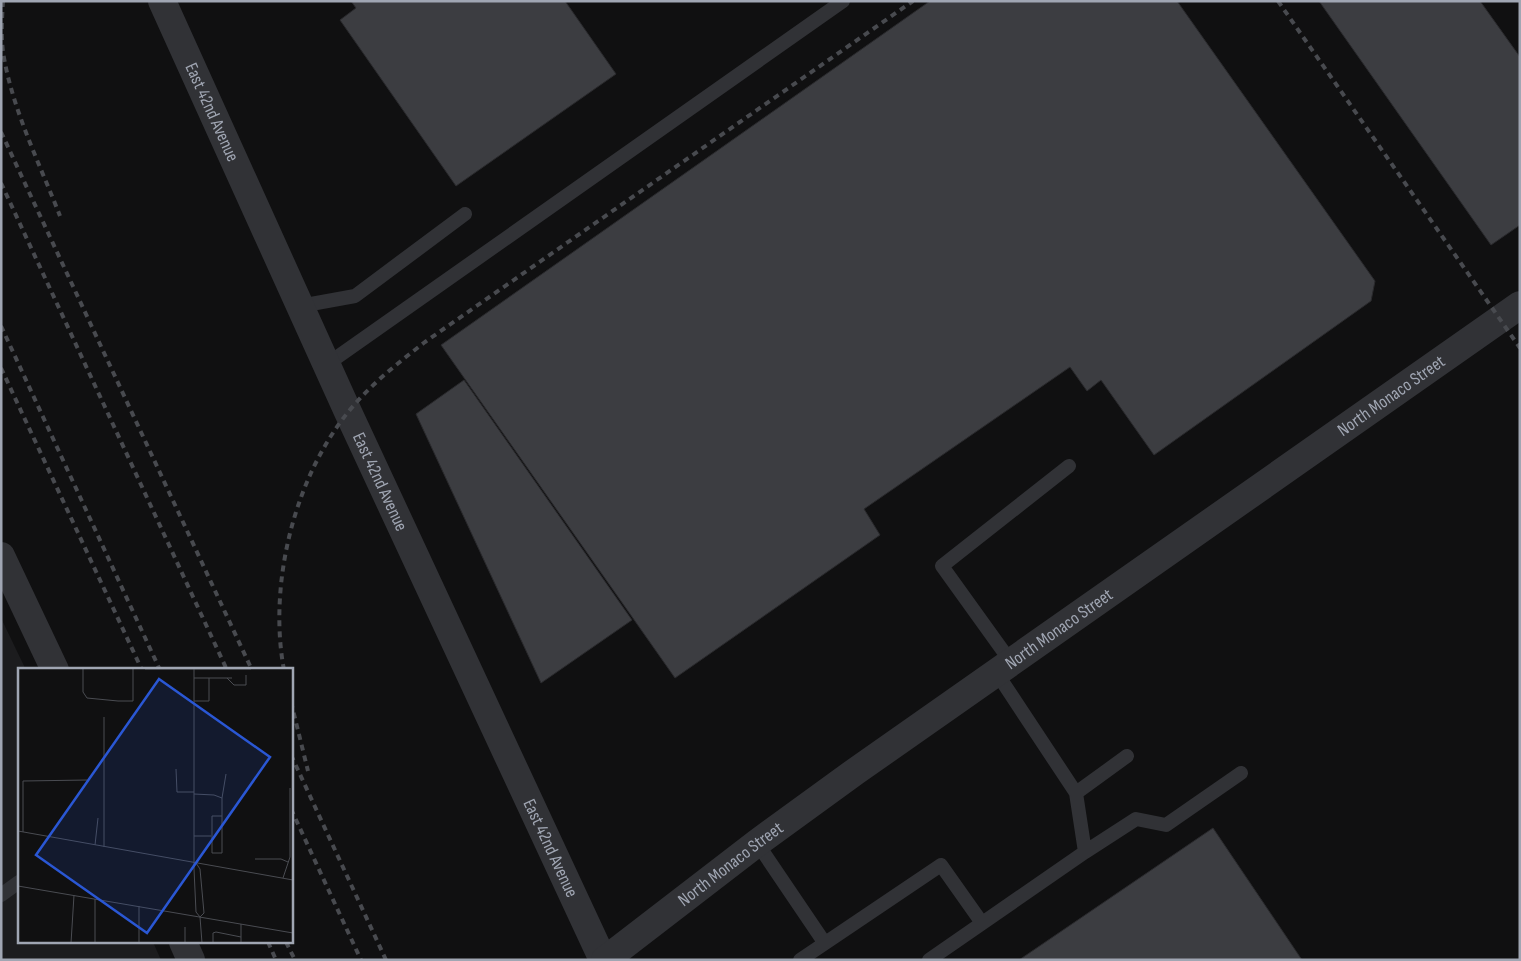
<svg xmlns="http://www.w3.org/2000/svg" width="1521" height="961" font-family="'Sofia Sans Condensed',sans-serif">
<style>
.built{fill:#1c1c1e}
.building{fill:#3c3d41;stroke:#2a2a2d}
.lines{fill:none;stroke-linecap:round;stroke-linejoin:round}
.service{stroke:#313236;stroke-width:14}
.minor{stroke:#313236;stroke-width:28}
.tertiary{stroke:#313236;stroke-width:28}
.rail{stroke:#484a4f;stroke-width:4;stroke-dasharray:6 5;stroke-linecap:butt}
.labels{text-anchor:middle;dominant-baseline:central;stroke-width:5;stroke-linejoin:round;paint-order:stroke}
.street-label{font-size:18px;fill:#a0a6b3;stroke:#0b0b0c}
.inset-road{fill:none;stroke:#4a4c52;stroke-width:1}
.view{fill:#2a57d4;fill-opacity:0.15;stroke:#2a57d4;stroke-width:2.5}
.inset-edge{fill:none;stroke:#a0a6b3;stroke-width:2.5}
</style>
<rect width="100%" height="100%" fill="#101011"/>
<path class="built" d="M1,618L26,670H19V942H153L161,960H1Z"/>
<path class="building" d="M351,1H565L616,74L456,186L340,20L356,8Z
M930,1H1177L1375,281L1371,301L1154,455L1101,380L1087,391L1070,367L864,509L880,535L675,678L441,345Z
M1319,1H1480L1520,57V225L1491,245Z
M464,380L632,620L541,683L416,414Z
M1213,828L1302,960H1019Z"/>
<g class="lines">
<path class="service" d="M300,306L355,296L465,214
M326,365L843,1
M1011,662L942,566L1069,466
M1076,793L1127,756
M757,843L824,942
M1085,852L1136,819L1166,825L1241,773
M1,895L19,882
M800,960L941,865L982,923
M929,960L1085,852L1076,793L996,672"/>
<path class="minor" id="s1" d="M162,1L348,412L603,960"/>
<g class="tertiary">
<path d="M1,556L55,670"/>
<path d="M183,942L191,960"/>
<path id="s2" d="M605,960L757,843L856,771L1520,305"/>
</g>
<path class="rail" d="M3,1C2,18 1,35 3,52C12,109 39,162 60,216
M1278,1L1520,348
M1,132L252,670
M1,183L227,670
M1,326L160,670
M1,368L142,670
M284,670C268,585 294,478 349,411C371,384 398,363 425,342L913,1
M291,702L308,771
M291,755L386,960
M291,809L361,960
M268,942L276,960
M286,942L295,960"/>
</g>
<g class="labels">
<g class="street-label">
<text stroke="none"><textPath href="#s1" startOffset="122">East 42nd Avenue</textPath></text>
<text stroke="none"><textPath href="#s2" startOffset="968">North Monaco Street</textPath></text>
<text stroke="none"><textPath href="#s1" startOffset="528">East 42nd Avenue</textPath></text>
<text stroke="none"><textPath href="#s2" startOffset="562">North Monaco Street</textPath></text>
<text stroke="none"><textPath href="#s1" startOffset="932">East 42nd Avenue</textPath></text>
<text stroke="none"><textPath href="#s2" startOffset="158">North Monaco Street</textPath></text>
</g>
</g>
<g transform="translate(18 668)">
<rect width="275" height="275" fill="#101011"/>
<path class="inset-road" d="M65,0V24L69,30L100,33H115V0M176,0V201L178,244L182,249M127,1H233M176,10H214M209,10L216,17H228V7M176,33H191V10M86,49V179M158,101L159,124H176M176,126L196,127L204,130V148H194V185H204V148M204,130L208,106M0,163L275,212M5,164V113L69,112M176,168H193M77,177L80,150M237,191H263L270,194M178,195L182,201L186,245L182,249M265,210L272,189V120M0,218L275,265M182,249L184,275M167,259V275M53,275L56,227M77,275V231M121,275V238M195,275V265L198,264L223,269M223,275V256"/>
<path class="view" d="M141,11L252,89L129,265L18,187Z"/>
<rect width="275" height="275" class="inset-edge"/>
</g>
<rect width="1521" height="961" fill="none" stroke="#a0a6b3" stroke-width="5"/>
</svg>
